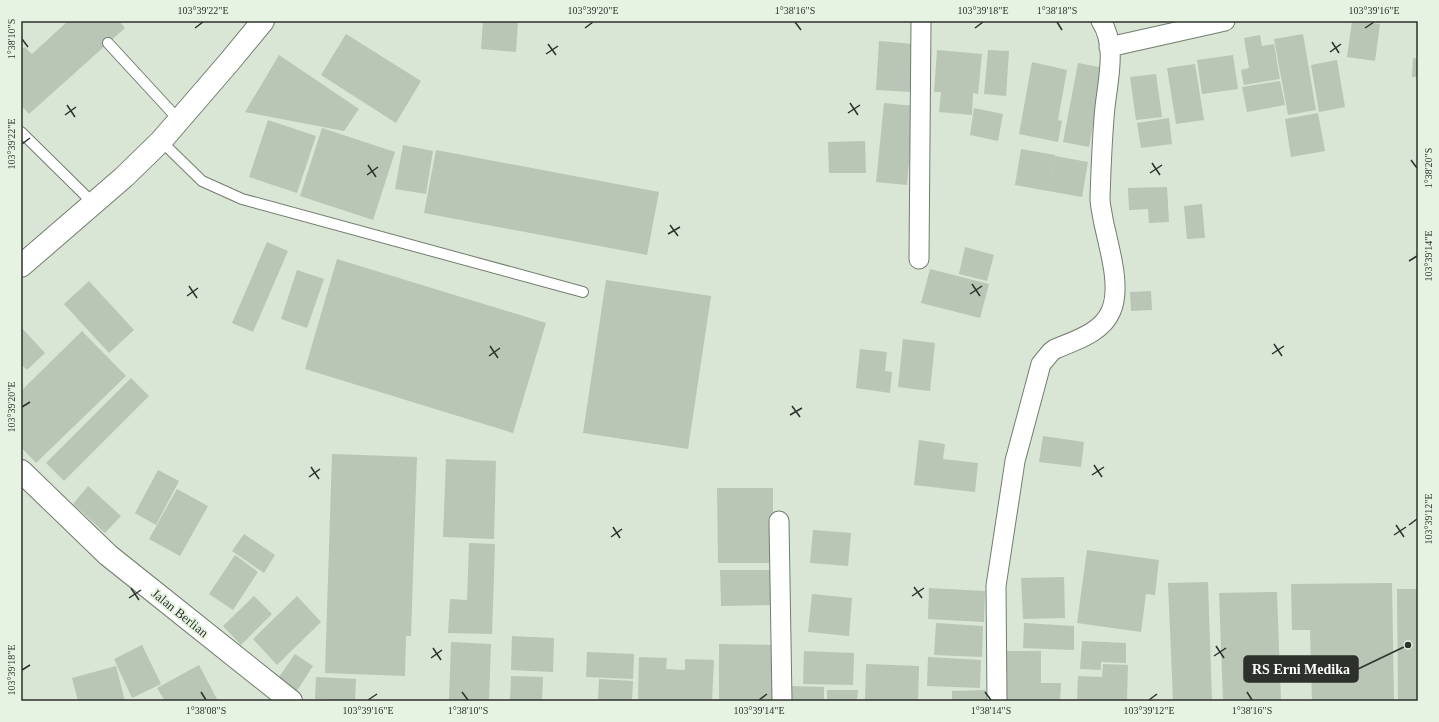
<svg xmlns="http://www.w3.org/2000/svg" width="1439" height="722" font-family="Georgia,serif">
<style>
.building{fill:#b9c5b5}
.lines{fill:none;stroke-linecap:round;stroke-linejoin:round}
.lane-casing{stroke:#727d6e;stroke-width:12}
.street-casing{stroke:#727d6e;stroke-width:21}
.secondary-casing{stroke:#727d6e;stroke-width:24}
.highway-casing{stroke:#727d6e;stroke-width:24}
.lane{stroke:#fff;stroke-width:10}
.street{stroke:#fff;stroke-width:19}
.secondary{stroke:#fff;stroke-width:22}
.highway{stroke:#fff;stroke-width:22}
.ticks{fill:none;stroke:#2d312b;stroke-width:1.5}
.labels{text-anchor:middle;dominant-baseline:central;stroke-width:4;stroke-linejoin:round;paint-order:stroke}
.street-label{font-size:13px;fill:#2d312b;stroke:#e6f3e2}
.leader{fill:none;stroke:#2d312b;stroke-width:1.5}
.callout-dot{fill:#2d312b;stroke:#e6f3e2;stroke-width:1.5}
.callout{fill:#2d312b;stroke:#2d312b;stroke-width:1.5}
.callout-label{font-size:14px;text-anchor:middle;font-weight:bold;fill:#fff}
.neatline{fill:none;stroke:#2d312b;stroke-width:1.5}
.ticks-label{font-size:10px;text-anchor:middle;fill:#2d312b}
</style>
<rect width="100%" height="100%" fill="#d9e5d5"/>
<path class="building" d="M68,21H119L125,28L29,114L21,105V50L25,47L32,54Z
M483,21H518L516,52L481,49Z
M1352,21L1380,24L1375,61L1347,57Z
M346,34L421,81L396,123L321,75Z
M1303,34L1316,110L1288,115L1274,39Z
M1260,35L1262,46L1274,44L1280,79L1244,85L1241,70L1249,68L1244,38Z
M879,41L914,44L911,92L876,90Z
M937,50L982,54L978,94L973,93L972,115L939,112L941,92H934Z
M988,50L1009,51L1006,96L984,94Z
M279,55L359,109L344,131L245,112Z
M1233,55L1238,89L1202,94L1197,60Z
M1413,58L1418,59V77H1412Z
M1337,60L1345,107L1319,112L1311,65Z
M1032,62L1067,70L1058,120L1062,121L1058,142L1019,134Z
M1078,63L1104,68L1089,147L1063,142Z
M1195,64L1204,120L1176,124L1167,68Z
M1156,74L1162,117L1136,120L1130,77Z
M1280,81L1285,105L1247,112L1242,87Z
M884,103L914,106L907,185L876,182Z
M974,108L1003,114L998,141L970,135Z
M1318,113L1325,151L1291,157L1285,119Z
M1169,118L1172,144L1141,148L1137,123Z
M268,120L316,136L297,193L249,177Z
M322,128L395,152L373,220L300,196Z
M865,141L866,173H829L828,142Z
M403,145L433,151L426,194L395,189Z
M1021,149L1055,155L1049,189L1055,156L1088,162L1082,197L1015,185Z
M436,150L659,192L647,255L424,213Z
M1167,187L1169,222L1149,223L1148,209L1129,210L1128,188Z
M1202,204L1205,238L1187,239L1184,206Z
M267,242L288,251L253,332L232,323Z
M965,247L994,255L987,281L959,274Z
M337,259L546,323L513,433L305,369Z
M930,269L989,284L980,318L921,303Z
M297,270L324,279L307,328L281,319Z
M606,280L711,296L688,449L583,433Z
M89,281L134,330L109,353L64,304Z
M1151,291L1152,310L1131,311L1130,292Z
M21,327L45,353L27,370L21,364Z
M82,331L126,376L36,463L21,447V391Z
M903,339L935,343L930,391L898,387Z
M860,349L887,352L885,371L892,372L890,393L856,388Z
M131,378L149,396L64,481L46,463Z
M1043,436L1084,442L1081,467L1039,462Z
M919,440L945,444L943,459L978,463L975,492L914,485Z
M332,454L417,457L411,636H406L405,676L325,673Z
M446,459L496,461L494,539L443,537Z
M158,470L179,481L156,525L135,513Z
M88,486L121,516L105,533L73,504Z
M717,488H773V563H718Z
M177,489L208,506L180,556L149,539Z
M813,530L851,533L848,566L810,563Z
M244,534L275,555L264,573L232,551Z
M469,543L495,544L492,634L448,633L450,599L467,600Z
M1087,550L1159,560L1155,595L1146,594L1141,632L1077,623Z
M235,555L258,572L233,610L209,594Z
M720,570H771L772,605L721,606Z
M1064,577L1065,618L1023,619L1021,578Z
M1208,582L1212,701H1173L1168,583Z
M1392,583L1394,701H1312L1310,630H1292L1291,584Z
M929,588L985,591L984,622L928,619Z
M1397,589H1418V701H1398Z
M1277,592L1281,701H1223L1219,593Z
M812,594L852,598L849,636L808,632Z
M254,596L272,614L241,645L223,626Z
M297,596L321,622L277,665L253,639Z
M936,623L983,626L982,657L934,655Z
M1024,623L1074,626V650L1023,648Z
M512,636L554,638L553,672L511,670Z
M1082,641L1126,643V663L1101,662V670L1080,669Z
M451,642L491,644L489,701H449Z
M719,644L774,645V701H719Z
M142,645L161,684L132,698L114,659Z
M804,651L854,653L853,685L803,684Z
M1005,651H1041V683H1061L1060,701H1005Z
M587,652L634,654L633,679L586,677Z
M295,654L313,666L293,697L274,684Z
M639,657L667,658L666,669L685,670V659L714,660L712,701H638Z
M928,657L981,660L980,688L927,686Z
M866,664L919,666L918,701H865Z
M1103,664L1128,665L1127,701H1077L1078,676L1102,677Z
M199,665L218,701H165L157,688Z
M116,666L125,701H78L72,678Z
M511,676L543,677L542,701H510Z
M316,677L356,679L355,701L315,699Z
M599,679L633,681L632,701H598Z
M788,686L824,687V701H787Z
M827,690H858L857,701H827Z
M986,690V701H952V691Z"/>
<g class="lines">
<defs>
<path id="lane" d="M108,43L179,120
M21,132L93,203
M161,141L202,181L242,199L583,292"/>
<path id="street" d="M1109,47L1225,21
M919,259L921,21
M779,521L782,701
M997,701L996,586L1015,461L1041,364L1051,352L1055,349C1074,341 1102,333 1111,311C1122,286 1108,245 1103,219C1102,212 1100,205 1100,198C1101,168 1102,137 1105,107C1108,80 1117,45 1101,21"/>
<path id="secondary" d="M21,471L108,555L291,701"/>
<path id="highway" d="M21,266L124,177L161,141L230,61L263,21"/>
</defs>
<use href="#lane" class="lane-casing"/>
<use href="#street" class="street-casing"/>
<use href="#secondary" class="secondary-casing"/>
<use href="#highway" class="highway-casing"/>
<use href="#lane" class="lane"/>
<use href="#street" class="street"/>
<use href="#secondary" class="secondary"/>
<use href="#highway" class="highway"/>
</g>
<path class="ticks" d="M795,22L801,30M1057,22L1062,30M195,28L203,22M585,28L593,22M975,28L983,22M1365,28L1374,22M22,39L28,47M1332,42L1339,53M548,44L556,55M1330,52L1341,44M546,54L558,46M850,103L858,115M67,105L75,117M848,113L860,105M65,115L76,107M22,144L30,138M1411,160L1417,168M1152,163L1160,175M368,165L376,177M1150,173L1162,165M367,175L378,167M670,225L678,236M668,234L680,227M1409,261L1417,256M972,284L980,296M189,286L197,298M970,294L982,286M187,296L198,288M1274,344L1282,356M490,346L498,358M1272,354L1284,346M489,356L500,348M792,406L800,417M22,407L30,402M790,415L802,408M1094,465L1102,477M311,467L319,479M1092,475L1104,467M309,477L320,469M1396,525L1404,537M1409,525L1417,519M613,527L620,538M1394,535L1406,527M611,537L622,529M914,587L922,598M131,588L139,600M912,596L924,588M129,598L141,590M1216,646L1224,658M433,648L441,660M1214,656L1226,648M431,658L442,650M22,670L30,665M201,692L206,700M462,692L468,700M985,692L991,700M1247,692L1252,700M368,700L377,694M759,700L767,694M1149,700L1157,694"/>
<g class="labels">
<g class="street-label">
<text transform="translate(180 613) rotate(39)">Jalan Berlian</text>
</g>
</g>
<path class="leader" d="M1408 645L1358 669"/>
<circle class="callout-dot" cx="1408" cy="645" r="4"/>
<rect class="callout" x="1244" y="656" width="114" height="26" rx="4"/>
<g class="callout-label">
<text x="1301" y="674">RS Erni Medika</text>
</g>
<rect width="1439" height="722" fill="none" stroke="#e6f3e2" stroke-width="44"/>
<rect x="22" y="22" width="1395" height="678" class="neatline"/>
<g class="ticks-label">
<text x="203" y="14">103°39'22"E</text>
<text x="593" y="14">103°39'20"E</text>
<text x="795" y="14">1°38'16"S</text>
<text x="983" y="14">103°39'18"E</text>
<text x="1057" y="14">1°38'18"S</text>
<text x="1374" y="14">103°39'16"E</text>
<text transform="translate(11 39) rotate(-90)" y="4">1°38'10"S</text>
<text transform="translate(11 144) rotate(-90)" y="4">103°39'22"E</text>
<text transform="translate(1428 168) rotate(-90)" y="4">1°38'20"S</text>
<text transform="translate(1428 256) rotate(-90)" y="4">103°39'14"E</text>
<text transform="translate(11 407) rotate(-90)" y="4">103°39'20"E</text>
<text transform="translate(1428 519) rotate(-90)" y="4">103°39'12"E</text>
<text transform="translate(11 670) rotate(-90)" y="4">103°39'18"E</text>
<text x="206" y="714">1°38'08"S</text>
<text x="368" y="714">103°39'16"E</text>
<text x="468" y="714">1°38'10"S</text>
<text x="759" y="714">103°39'14"E</text>
<text x="991" y="714">1°38'14"S</text>
<text x="1149" y="714">103°39'12"E</text>
<text x="1252" y="714">1°38'16"S</text>
</g>
</svg>
